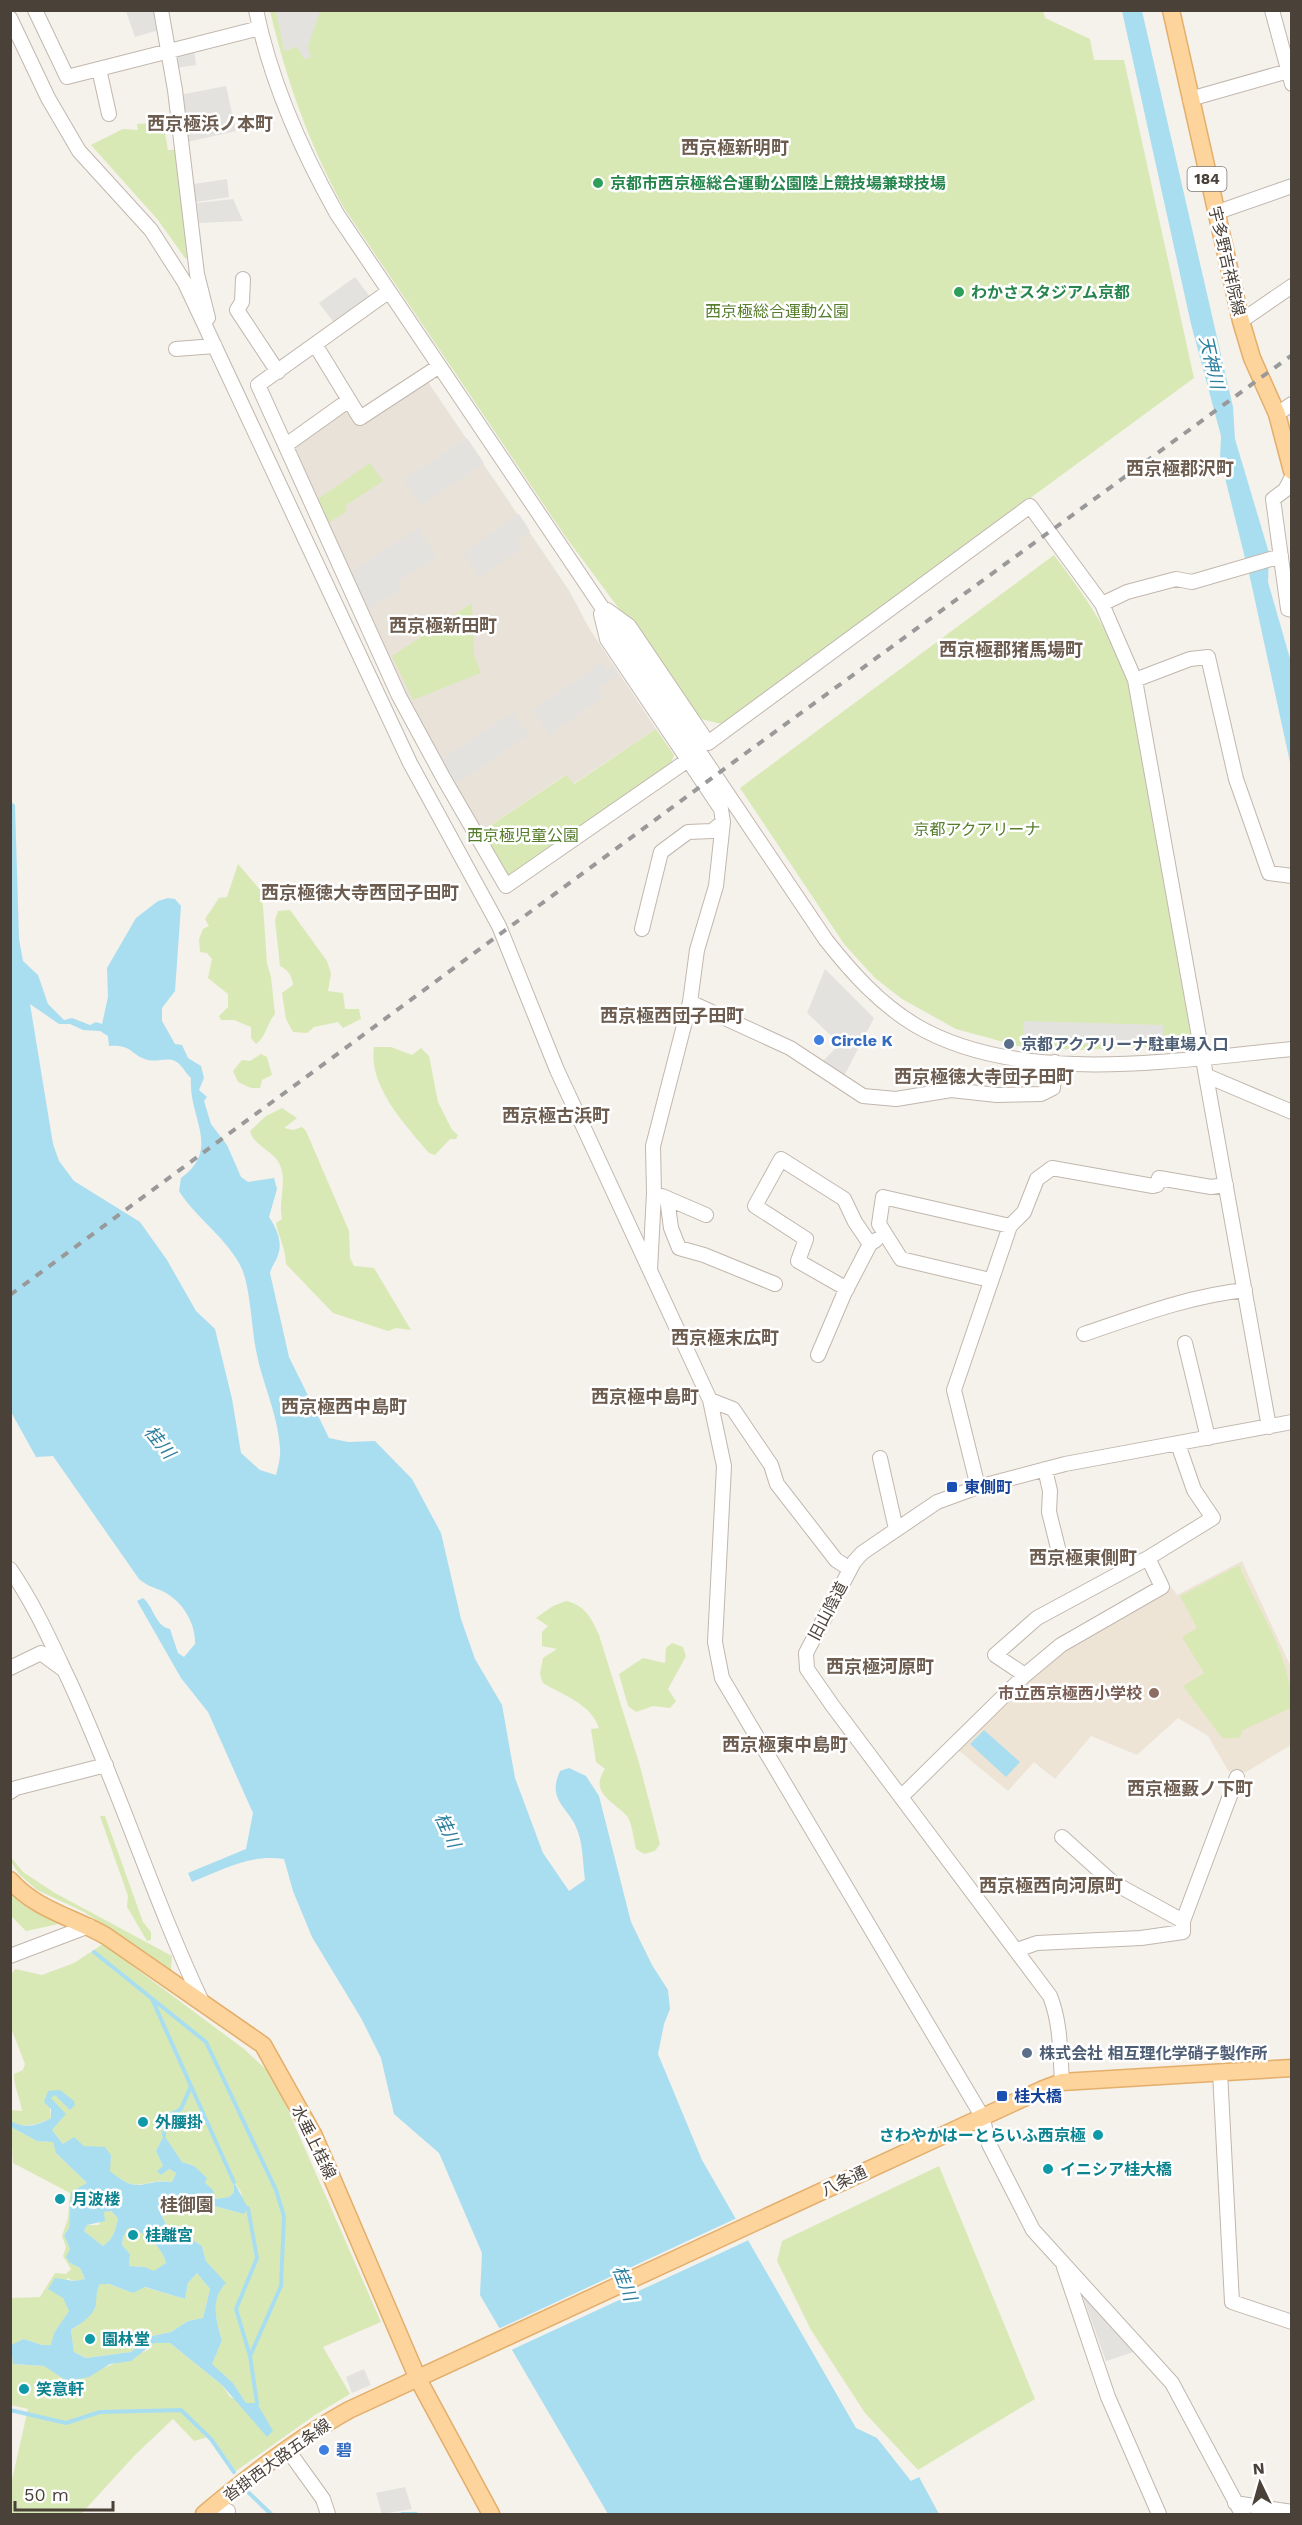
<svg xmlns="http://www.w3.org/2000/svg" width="1302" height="2525" font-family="'Work Sans','Noto Sans JP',sans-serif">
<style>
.residential{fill:#e9e2d9}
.education{fill:#eee4d6}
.green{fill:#d9e9b5}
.parking{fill:#e4e2df}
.water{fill:#a9def1;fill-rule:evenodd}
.pier{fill:#f5f1eb}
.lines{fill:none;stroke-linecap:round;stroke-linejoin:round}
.stream{stroke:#a9def1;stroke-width:4}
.minor-casing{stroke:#c1b7ae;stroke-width:16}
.major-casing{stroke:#e4ae6b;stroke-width:19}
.minor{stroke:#fff;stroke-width:14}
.major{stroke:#fdd49c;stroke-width:16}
.rail{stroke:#999;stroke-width:4;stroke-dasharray:8 8;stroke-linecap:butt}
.leisure-dot{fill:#2e9e5b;stroke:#fff;stroke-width:2}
.shop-dot{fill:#3f7fe0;stroke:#fff;stroke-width:2}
.service-dot{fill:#5c6f8a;stroke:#fff;stroke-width:2}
.transit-dot{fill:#1a4fb4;stroke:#fff;stroke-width:2}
.education-dot{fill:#8d6e63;stroke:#fff;stroke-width:2}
.culture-dot{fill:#0f9aa8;stroke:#fff;stroke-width:2}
.labels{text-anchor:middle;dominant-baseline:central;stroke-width:5;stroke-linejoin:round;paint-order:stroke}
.shield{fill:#fff;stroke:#807a74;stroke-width:1.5}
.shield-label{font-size:15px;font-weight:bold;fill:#4a4139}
.leisure-label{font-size:16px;font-weight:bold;fill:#27864d;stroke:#fff;text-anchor:start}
.street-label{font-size:16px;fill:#4a4139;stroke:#fff}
.park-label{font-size:16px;fill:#567d2b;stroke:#fff}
.shop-label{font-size:16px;font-weight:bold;fill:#366cbe;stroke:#fff;text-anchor:start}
.service-label{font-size:16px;font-weight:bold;fill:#4e5e75;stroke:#fff;text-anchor:start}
.transit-label{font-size:16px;font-weight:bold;fill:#164399;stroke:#fff;text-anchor:start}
.education-label{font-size:16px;font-weight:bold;fill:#785e54;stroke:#fff;text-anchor:end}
.culture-label{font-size:16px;font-weight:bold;fill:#0d838f;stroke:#fff;text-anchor:start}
.neighbourhood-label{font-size:18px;font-weight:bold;fill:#6d5d50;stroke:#fff}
.water-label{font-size:18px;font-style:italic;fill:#2c7f9e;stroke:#fff}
</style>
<rect width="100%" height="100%" fill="#f5f1eb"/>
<path class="residential" d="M428,382L570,592L589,628L656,729L573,784L565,775L482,831L416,714L387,657L328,528L295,447L343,412L351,413L359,424Z"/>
<path class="education" d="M1242,1561L1291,1667V1745L1246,1772H1229L1208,1736L1178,1718L1137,1755L1091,1736L1055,1779L1034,1762L1008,1791L958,1750L1053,1659L1171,1587L1177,1595Z"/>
<path class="green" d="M270,11H1043L1045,18L1090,39L1094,60H1124L1194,378L722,724L701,719L565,536L344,208C309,144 287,82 270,11Z
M163,122L168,150H176L192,258H185L158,220L91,145L123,129L138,130L137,124Z
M370,463L383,481L345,506L347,511L328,523L318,499Z
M1054,555C1085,596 1112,634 1128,683L1184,996L1192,1043L1189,1045L1078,1050L1018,1046L956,1029L902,999L875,978L844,944L740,788Z
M472,603L474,655L481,673L413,700L392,656Z
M656,729L674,755L671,763L514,875L507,874L482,831L566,775L574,784Z
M238,864L262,892L267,963L271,977L275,1014C267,1023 266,1037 256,1044L251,1038V1027L234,1020H221L219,1016L228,1007V994L208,978L212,959L207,953L200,952L199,939L203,929L209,926L205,919L219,898L227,897Z
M290,910L327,961L331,974L328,991L343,993L345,1009H359L361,1019L343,1028L338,1022L314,1027L307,1033L293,1032L286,1019L282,993L293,985C292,975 288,970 280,966L275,920L278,911Z
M374,1047H391L412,1055L421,1048L429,1056L438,1102L452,1130L458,1135L456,1139H450L435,1155L429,1153C405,1125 368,1086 374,1047Z
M261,1054L267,1057L272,1075L262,1080L260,1088H251L238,1082L233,1071L242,1060L250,1061Z
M282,1108L297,1118L284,1128L293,1130L302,1127L306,1131L349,1231L350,1258L354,1266L374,1268L411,1330L396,1328L388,1331L333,1313L286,1264C286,1250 279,1238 276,1223L282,1219C278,1200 288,1180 279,1163C272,1150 254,1146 250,1131L266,1116Z
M1239,1565C1259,1613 1292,1655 1291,1708L1243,1730L1239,1738H1222L1183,1686L1204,1673L1182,1637L1197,1628L1180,1596Z
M566,1601C585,1605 592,1619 599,1635L640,1766L660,1844L655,1851L644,1854L636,1849C634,1840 632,1823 627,1816C616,1803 588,1793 605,1769L596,1762L591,1729L599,1728C591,1704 563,1695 543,1683L540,1674L543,1658L557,1649L542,1646V1632L548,1626L536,1618L553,1606Z
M672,1643L683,1647L686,1656L668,1689L676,1701L670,1708L653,1706L636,1712L628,1706L619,1674L643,1658L665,1663L666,1648Z
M100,1816H105L143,1922L151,1932V1940L147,1941L127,1907L128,1896Z
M10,1856L23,1872L55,1893L172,1956L171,1971L84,1912L37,1890L20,1875L11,1862Z
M10,1887L63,1923L26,1931L11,1916Z
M103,1944L244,2049L273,2076L381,2322L323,2347L350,2394L315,2415L236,2471L211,2436L194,2441L173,2419L135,2455L81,2514H11V2484L28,2409L11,2405V2298L40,2297L55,2273L66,2274L71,2269L63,2256L66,2247L62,2236L68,2218L70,2193L13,2163L11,2127L37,2141L53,2142L57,2154L87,2183L70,2212L69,2228L64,2235L70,2249V2263L80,2268L85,2279L74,2281L67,2278L63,2298L70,2311L54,2333L52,2345H42L24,2339L13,2364L44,2366L58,2373L106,2367L148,2350L154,2343H170L222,2385L230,2397L246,2403L233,2383L211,2364L222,2340C216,2321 210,2300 225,2283L206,2261L202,2246L185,2235L171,2234L160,2211C176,2200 187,2194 203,2206H214L244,2214L241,2192L235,2183L234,2192L229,2197L215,2199L194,2166L182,2162L164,2136L156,2151L163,2166L176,2173L172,2182C141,2177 142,2197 109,2171L111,2155L84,2146L63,2144L52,2130L65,2114L50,2098L54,2094L74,2101L48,2091L51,2118C37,2125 24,2129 11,2121L10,2110L22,2111C20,2097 14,2088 14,2074L23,2070L25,2064L11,2028V1975L15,1969L42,1975L74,1963Z
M939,2166L1035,2399L918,2470L865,2413L811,2330L777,2261L782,2241Z
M111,2211L118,2218C115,2231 114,2238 103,2246L84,2231L87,2225H99L104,2212Z
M128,2228C144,2230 163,2248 166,2263L154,2272L145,2267L129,2266L130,2254L122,2245L123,2237Z
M197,2273L210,2289L203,2318L188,2321L171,2332L148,2337L131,2352L86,2358L74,2352L71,2330L79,2325L100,2284H108L133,2293L144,2287L185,2299L188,2283Z"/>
<path class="parking" d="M126,11H155L159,30L135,37Z
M276,11H320L308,47L311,57L304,59L297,47L284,51Z
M194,49L196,65L175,68L174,60L179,52Z
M226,86L236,131L187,142L179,95Z
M227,179L229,197L196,202L194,184Z
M233,199L243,221L199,223L197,203Z
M355,277L371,298L335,324L319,303Z
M467,438L484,463L421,505L403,480Z
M519,514L530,531L517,540L522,549L479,577L463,553Z
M418,528L437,557L398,581L402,588L367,610L349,573Z
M602,662L607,670L613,666L619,675L598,688L603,697L549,735L533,710Z
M513,712L529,735L456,784L442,759Z
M825,969L874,1018L843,1078L821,1063L840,1044L807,1013Z
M1024,1021L1163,1025V1043L1118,1045L1023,1042Z
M1088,2292L1140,2350L1106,2361L1082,2294Z
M364,2369L371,2385L352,2393L346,2377Z
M405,2487L412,2509L382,2514L376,2493Z"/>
<path class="water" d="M1122,11H1142L1233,407L1235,439L1269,553L1268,582L1291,662V767L1251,582L1220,458L1221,436L1191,324Z
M10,801L15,805L19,939L23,961L38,975L48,1004L64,1020L72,1018L90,1025L96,1022L102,1024L108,997L107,968L136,918L158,901L168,898L175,899L181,906L175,991L162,1008V1021L175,1044L182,1045L188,1058L201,1066L204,1078L199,1090L207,1097L204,1101L211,1124L227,1145L241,1177L248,1182L274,1178L277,1189L269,1217C276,1227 283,1242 278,1255C276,1262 272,1265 270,1273L289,1357L329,1438L348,1442L375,1441L412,1479L441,1533L461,1619L475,1659L502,1705L515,1778L543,1853L569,1891L585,1880C583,1865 583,1846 578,1832C570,1807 546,1802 560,1771L569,1768L586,1776L599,1796L631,1922L652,1965L668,1990L670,2009L664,2024L658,2054L702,2160L856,2428L877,2438L911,2481L919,2477L939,2514H608L480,2295L482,2253L439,2153L394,2114L381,2058L361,2018L312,1937L293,1891L284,1859C250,1854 224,1869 192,1882L188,1873L246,1849L253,1813L208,1712L181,1678L137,1601L143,1598C154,1607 155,1626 170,1629L178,1653L184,1657L195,1644C196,1622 181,1599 160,1590C152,1587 146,1585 139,1579L53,1456L36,1457L11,1412ZM30,1004L59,1024H70L83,1030L100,1031L108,1036L109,1046C133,1044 131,1056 148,1060C157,1062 168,1057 175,1061C182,1064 185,1073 191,1078C188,1118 222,1148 181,1178L179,1191C195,1217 230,1241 242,1269C250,1287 252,1329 256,1350C262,1383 278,1414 280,1448C281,1457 278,1467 276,1475L260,1470L241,1453L232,1399L215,1329L196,1311L167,1260L140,1222L74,1181L59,1161L53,1144Z
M984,1730L1020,1762L1006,1777L970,1744Z
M60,2090L74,2101L75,2105L70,2110L55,2095L51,2098L66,2114L52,2130L63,2144L74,2137L84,2146L105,2147L111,2155L110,2171C141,2197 141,2178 172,2182L176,2173L169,2169L161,2175L157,2171L163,2166L156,2151L164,2135L182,2162L194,2166L207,2178L205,2183L213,2190L215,2199L229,2197L234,2192V2182L248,2208L244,2214L214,2206H203C187,2194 175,2200 160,2212L171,2234L185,2235L202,2246L206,2261L226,2283C210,2299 216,2321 222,2340L212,2364L233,2383L246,2403H257L273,2431L267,2437L222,2385L170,2343H154L131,2361L110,2364L89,2377L67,2381L44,2366L13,2364L11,2345L24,2339L42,2345H51L54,2333L69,2311L63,2298L48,2289L55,2278L74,2281L85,2279L80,2268L70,2263L66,2257L70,2249L64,2235L69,2228L71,2192L87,2183L56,2153L53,2142L37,2141L11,2127V2121C24,2129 37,2126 51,2118V2109L44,2102L48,2091ZM111,2211L118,2218C115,2231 114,2238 103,2246L84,2231L87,2225L105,2221L104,2212ZM128,2228C144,2230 163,2248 166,2263L154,2271L145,2267L129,2266L130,2254L122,2245L123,2237ZM197,2273L210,2289L203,2318L188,2321L171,2332L148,2337L131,2352L86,2358L74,2352L71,2330C80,2324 96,2315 96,2302C97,2294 96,2292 100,2284H109L133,2293L145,2287L185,2299L188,2283Z"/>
<path class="pier" d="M739,2217L751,2239L509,2351L496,2330Z"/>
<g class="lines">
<path class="stream" d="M94,1952L206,2042L276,2190L284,2216L281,2286L250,2356L257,2403
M152,1999L234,2182
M164,2135L166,2117L181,2109L191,2086
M248,2208L257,2258L236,2309L250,2356
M10,2410L66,2423L100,2412L181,2410L211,2439L234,2472
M249,2493L271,2514
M402,2514H416"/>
<defs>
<path id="minor" d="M35,10L67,77L260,28
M161,10L175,90L197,274L208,318
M256,10C271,83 301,150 337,214L826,940C852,973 879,1003 915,1025C1020,1087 1175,1060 1292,1049
M1272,10L1292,84
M10,18L48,98L79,151L151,230L185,283L410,763L499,926L557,1070L710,1400L724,1466L715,1642L722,1678L982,2116L989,2144L1033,2230L1172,2383L1242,2514
M99,69L109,114
M1190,99L1292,70
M1215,213L1292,186
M243,279L242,302L237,310L278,372
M388,292L258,385L399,696L444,779L506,886L688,760
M1241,321L1292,286
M316,346L360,418L438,367
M176,349L215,346
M1277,414L1292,404
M286,445L349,400
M1292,477L1285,490L1273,499L1288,609L1292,610
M1102,604L1127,592L1176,579L1192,582L1281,556
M607,610L629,626L708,743L1030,506L1102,604L1135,680L1269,1427
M601,614L607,639L721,809L723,822L716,886L697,950L690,1002L653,1146L654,1193L650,1270
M1135,680L1190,659L1208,657L1236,779L1269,873L1292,876
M642,929L661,852L688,832L712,831L723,822
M690,1002L790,1048L863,1096L896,1099L951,1090L997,1095L1041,1094L1053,1088L1055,1062
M1207,1076L1292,1112
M662,1196L706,1215
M667,1198L671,1228L679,1248L704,1255L775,1284
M990,1280L901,1259L879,1224L883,1197L1010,1226
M847,1289L798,1261L806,1239L755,1206L781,1159L844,1199L855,1222L870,1244
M1084,1334C1137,1316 1189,1296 1245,1290
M1185,1343L1208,1438
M818,1355L844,1294L870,1244L876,1240
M710,1400L733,1409L771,1465L777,1484L836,1560L850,1569
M880,1458L896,1529
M1045,1469L1050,1491L1049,1512L1059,1552
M978,1487L954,1390L1010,1226L1024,1212L1037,1179L1052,1168L1153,1186L1157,1185L1159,1178L1211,1187L1226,1185
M10,1569C34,1604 50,1640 68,1678C118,1785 153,1898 203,2004
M10,1668L41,1653L64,1670
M1025,1675L995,1655L1037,1618L1148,1558L1213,1518L1194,1490L1178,1444
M10,1792L16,1788L106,1765
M902,1796L1025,1675L1061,1645L1162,1587L1148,1558
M1183,1921L1237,1777
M1017,1950L1037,1943L1141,1938L1183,1932V1921L1112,1882L1062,1837
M10,1956L89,1926
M1220,2072L1232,2302L1292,2322
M1062,2082C1060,2052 1061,2024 1050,1996L832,1705L807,1669L806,1653L854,1562L862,1553L937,1502L978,1487L1065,1464L1292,1422
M1064,2267L1108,2397L1159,2514
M287,2449L323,2499L328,2514
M1235,2503L1292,2512
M224,2514L228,2511"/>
<path id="major" d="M1171,10L1241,321L1252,358L1277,414L1292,471
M10,1880C36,1910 73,1917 106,1936L263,2045L314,2136L418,2379L491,2514
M204,2514C250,2475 297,2439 349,2410L1041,2090L1062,2082L1292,2068"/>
</defs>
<use href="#minor" class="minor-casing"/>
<use href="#major" class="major-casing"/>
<use href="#minor" class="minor"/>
<use href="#major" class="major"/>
<path class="rail" d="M10,1295L746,753L1292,355"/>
</g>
<g class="leisure-dot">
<circle cx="598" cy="183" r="6"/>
<circle cx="959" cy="292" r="6"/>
</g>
<g class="shop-dot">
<circle cx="819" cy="1040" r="6"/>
<circle cx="324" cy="2450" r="6"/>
</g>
<g class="service-dot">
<circle cx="1009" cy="1044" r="6"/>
<circle cx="1027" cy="2053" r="6"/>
</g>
<g class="transit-dot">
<rect x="946" y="1481" width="12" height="12" rx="3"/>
<rect x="996" y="2090" width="12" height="12" rx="3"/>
</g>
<circle class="education-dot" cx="1154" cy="1693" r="6"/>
<g class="culture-dot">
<circle cx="143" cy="2122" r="6"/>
<circle cx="1098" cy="2135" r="6"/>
<circle cx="1048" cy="2169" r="6"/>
<circle cx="60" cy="2199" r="6"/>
<circle cx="133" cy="2235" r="6"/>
<circle cx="90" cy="2339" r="6"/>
<circle cx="24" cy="2389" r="6"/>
</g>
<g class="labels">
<rect class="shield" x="1187.5" y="167" width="39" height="24" rx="4.5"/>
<g class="shield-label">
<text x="1207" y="179">184</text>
</g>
<g class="leisure-label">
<text x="610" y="183">京都市西京極総合運動公園陸上競技場兼球技場</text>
<text x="971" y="292">わかさスタジアム京都</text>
</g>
<g class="street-label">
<text transform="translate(1227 261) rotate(77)">宇多野吉祥院線</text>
<text transform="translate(828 1611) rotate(-62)">旧山陰道</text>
<text transform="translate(314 2142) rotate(64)">水垂上桂線</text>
<text transform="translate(844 2181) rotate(-25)">八条通</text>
<text transform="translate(277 2460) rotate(-36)">沓掛西大路五条線</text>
</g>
<g class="park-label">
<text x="777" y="311">西京極総合運動公園</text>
<text x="977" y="829">京都アクアリーナ</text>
<text x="523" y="835">西京極児童公園</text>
</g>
<g class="shop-label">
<text x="831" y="1040">Circle K</text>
<text x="336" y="2450">碧</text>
</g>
<g class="service-label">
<text x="1021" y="1044">京都アクアリーナ駐車場入口</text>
<text x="1039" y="2053">株式会社 相互理化学硝子製作所</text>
</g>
<g class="transit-label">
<text x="964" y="1487">東側町</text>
<text x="1014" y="2096">桂大橋</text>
</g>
<g class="education-label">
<text x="1142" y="1693">市立西京極西小学校</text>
</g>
<g class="culture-label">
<text x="155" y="2122">外腰掛</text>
<text x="1086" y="2135" text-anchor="end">さわやかはーとらいふ西京極</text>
<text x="1060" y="2169">イニシア桂大橋</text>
<text x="72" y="2199">月波楼</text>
<text x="145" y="2235">桂離宮</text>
<text x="102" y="2339">園林堂</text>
<text x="36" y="2389">笑意軒</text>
</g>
<g class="neighbourhood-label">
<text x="210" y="123">西京極浜ノ本町</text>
<text x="735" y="147">西京極新明町</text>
<text x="1180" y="468">西京極郡沢町</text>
<text x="443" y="625">西京極新田町</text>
<text x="1011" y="649">西京極郡猪馬場町</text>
<text x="360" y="892">西京極徳大寺西団子田町</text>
<text x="672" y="1015">西京極西団子田町</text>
<text x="984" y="1076">西京極徳大寺団子田町</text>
<text x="556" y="1115">西京極古浜町</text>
<text x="725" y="1337">西京極末広町</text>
<text x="645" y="1396">西京極中島町</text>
<text x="344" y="1406">西京極西中島町</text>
<text x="1083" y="1557">西京極東側町</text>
<text x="880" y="1666">西京極河原町</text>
<text x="785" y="1744">西京極東中島町</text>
<text x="1190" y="1788">西京極藪ノ下町</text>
<text x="1051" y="1885">西京極西向河原町</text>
<text x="187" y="2204">桂御園</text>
</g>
<g class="water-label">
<text transform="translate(1212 362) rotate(77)">天神川</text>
<text transform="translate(160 1442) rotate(51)">桂川</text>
<text transform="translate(448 1830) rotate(65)">桂川</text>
<text transform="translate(625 2283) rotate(69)">桂川</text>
</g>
</g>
<rect width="1302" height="2525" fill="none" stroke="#4a4139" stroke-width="24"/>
<g transform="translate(1260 2483) rotate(355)" stroke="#ffffff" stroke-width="4.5" paint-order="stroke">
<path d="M0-4.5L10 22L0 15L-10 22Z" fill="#4a4139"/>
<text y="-9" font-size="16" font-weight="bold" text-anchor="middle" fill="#4a4139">N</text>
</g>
<path d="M15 2501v9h98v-9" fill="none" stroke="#4a4139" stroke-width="3"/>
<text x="24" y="2501" font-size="18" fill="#4a4139" stroke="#ffffff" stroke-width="4.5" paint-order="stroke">50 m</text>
</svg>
